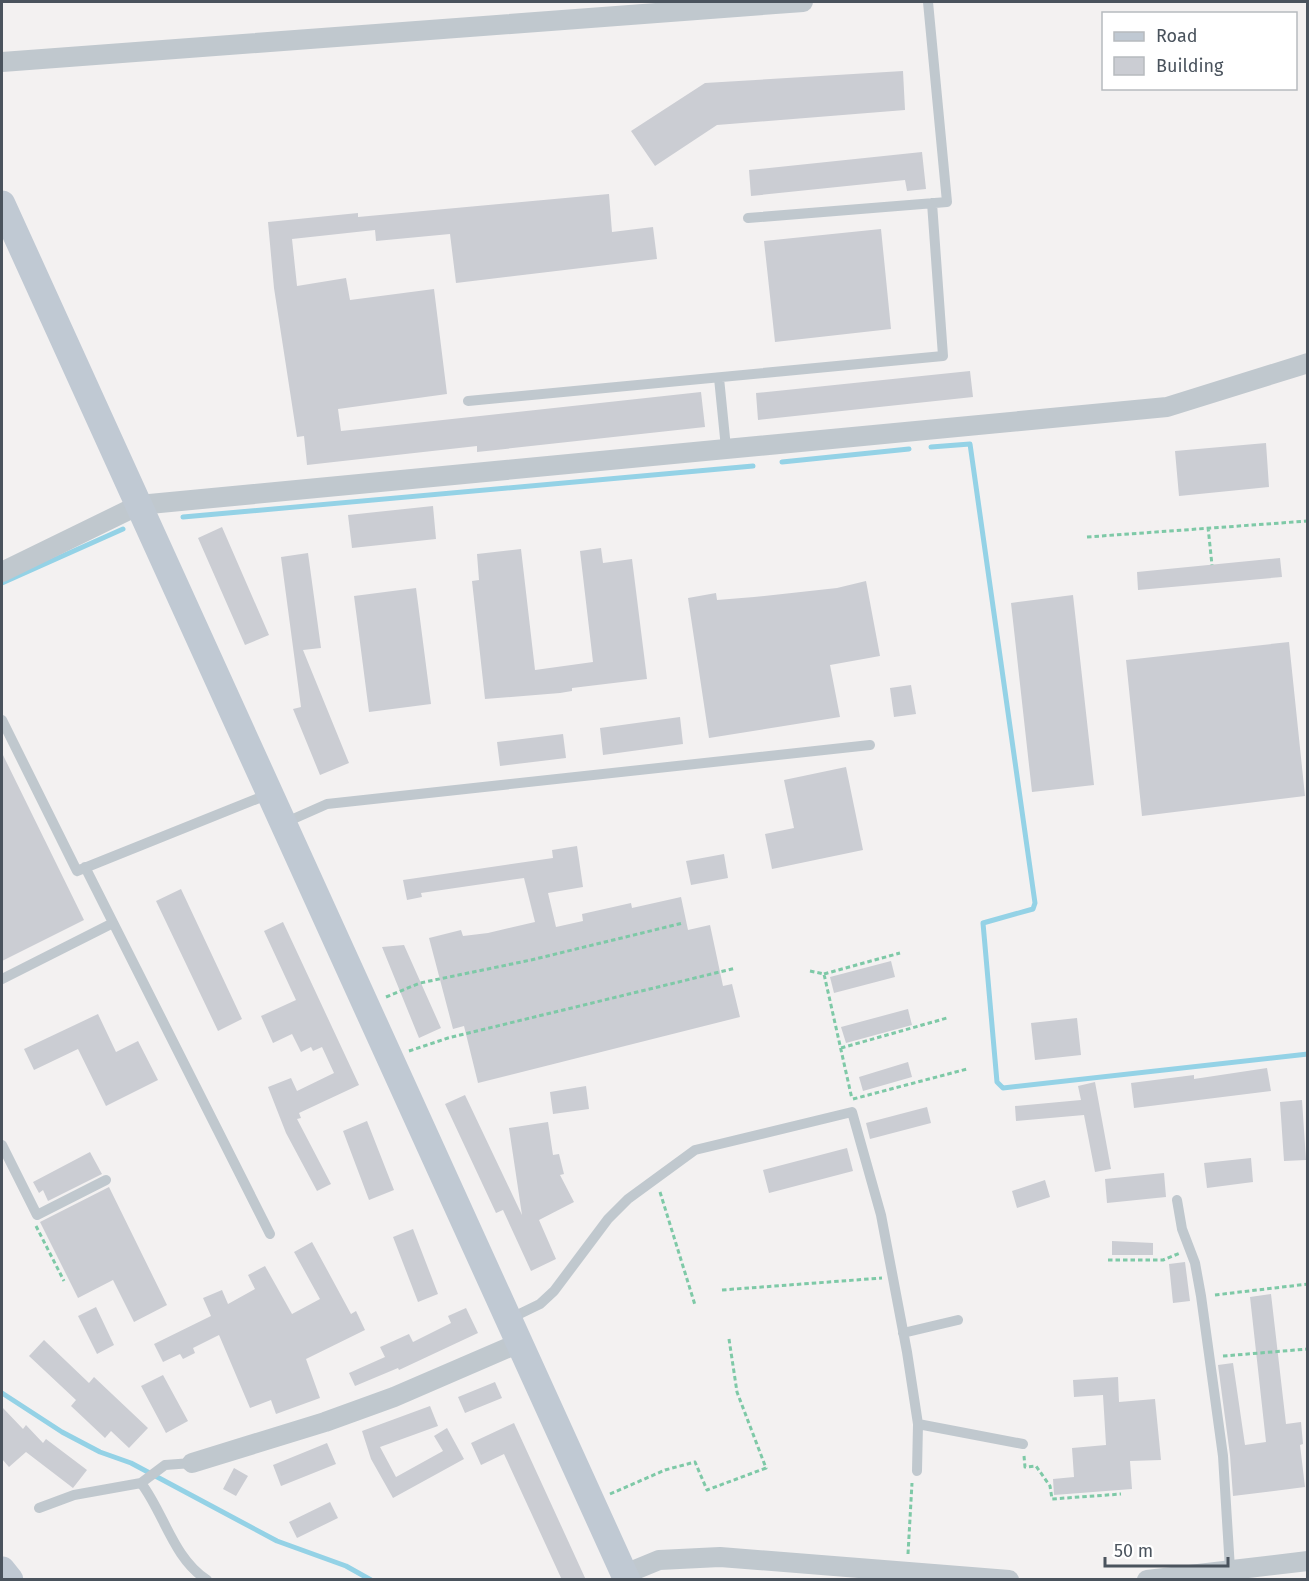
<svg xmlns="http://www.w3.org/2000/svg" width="1309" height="1581" font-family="'Fira Sans',sans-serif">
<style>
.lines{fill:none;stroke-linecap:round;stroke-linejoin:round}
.stream{stroke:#94d2e6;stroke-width:5}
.building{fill:#cbcdd3}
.path{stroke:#7ec9a7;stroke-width:3;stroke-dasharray:4.5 3;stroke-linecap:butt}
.lane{stroke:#c0c8ce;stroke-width:10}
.street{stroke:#c0c8ce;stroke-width:20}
.secondary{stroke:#c0c9d3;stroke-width:27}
</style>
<rect width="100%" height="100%" fill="#f3f1f1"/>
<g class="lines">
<path class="stream" d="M931,447L970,444L1035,903L1033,909L983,923L997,1082L1003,1088L1308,1054
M782,462L909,449
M183,517L753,466
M2,583L123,529
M2,1393L62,1432L100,1452L131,1463L277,1541L346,1566L371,1580"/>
</g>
<path class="building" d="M903,71L905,110L717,125L655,166L631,131L705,83Z
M922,152L926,189L907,191L905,180L751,196L749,170Z
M609,194L612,232L653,227L657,259L456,283L450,234L376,241L375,230L292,239L297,286L346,278L350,300L434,289L447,394L338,409L341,431L701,392L705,427L477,452V446L307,465L304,436L297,437L274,288L268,222L358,213V217Z
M881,229L891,329L775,342L764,241Z
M970,371L973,397L758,420L756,393Z
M1266,443L1269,487L1179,496L1175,451Z
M433,506L436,539L352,548L348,515Z
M222,527L269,635L245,645L198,538Z
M601,548L603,563L632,559L647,679L572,688V691L560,693L485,699L472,581L479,580L477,554L521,549L535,670L593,662L580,551Z
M308,553L321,648L303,650L349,763L320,775L293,709L301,707L281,557Z
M1280,558L1282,577L1138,590L1137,572Z
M866,581L880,656L830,665L840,717L709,738L688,598L716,593L717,600L754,597L837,588Z
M416,588L431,704L369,712L354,596Z
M1073,595L1094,785L1032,792L1011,603Z
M1289,642L1305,796L1142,816L1126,660Z
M911,685L916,714L894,717L890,688Z
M680,717L683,744L603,755L600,728Z
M563,734L566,758L500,766L497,742Z
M2,753L84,920L2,961Z
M846,767L863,850L772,869L765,834L794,828L784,780Z
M577,846L583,887L548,893L556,927L583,921L582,914L631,903L632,908L681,897L688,930L710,925L723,986L732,984L740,1017L478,1083L464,1026L453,1029L429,938L461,930L463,936L488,933L535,922L524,878L421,893L422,897L407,900L403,880L553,858L552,850Z
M724,854L728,878L691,885L686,861Z
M181,889L242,1019L218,1031L156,901Z
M283,922L359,1085L299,1113L301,1118L297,1119L331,1184L317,1191L286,1133L268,1087L291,1078L297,1091L334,1073L322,1047L313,1051L311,1047L301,1052L292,1034L273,1043L261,1016L296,1000L264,931Z
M404,945L441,1028L419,1038L382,947Z
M891,961L895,977L834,993L830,977Z
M908,1009L912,1025L846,1043L841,1027Z
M98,1014L116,1052L138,1041L158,1080L106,1106L78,1049L34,1070L24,1049Z
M1077,1018L1081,1055L1035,1060L1031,1023Z
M908,1062L912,1077L863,1091L859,1077Z
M1267,1068L1271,1091L1134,1108L1131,1083L1194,1075V1079Z
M1095,1082L1111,1169L1095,1172L1084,1115L1016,1121L1015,1106L1081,1100L1078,1086Z
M586,1086L589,1109L553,1114L550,1092Z
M465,1095L522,1215L509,1128L548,1122L553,1155L559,1154L564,1174L560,1175L574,1202L539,1220L556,1259L531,1271L503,1210L496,1213L445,1104Z
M1302,1100L1306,1160L1284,1161L1280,1102Z
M927,1107L931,1123L870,1139L866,1123Z
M367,1121L394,1190L369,1200L343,1131Z
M847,1148L853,1171L769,1193L763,1170Z
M90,1152L102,1174L48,1201L43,1190L39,1193L33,1182Z
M1251,1158L1253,1182L1207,1188L1204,1163Z
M1164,1173L1166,1197L1107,1203L1105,1179Z
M1045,1180L1050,1197L1017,1208L1012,1191Z
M109,1187L167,1305L134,1322L113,1280L78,1298L40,1222Z
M413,1229L438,1294L418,1302L393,1237Z
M1112,1241L1153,1243V1255H1112Z
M312,1242L351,1314L356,1311L365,1330L306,1359L320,1398L276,1414L271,1400L250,1408L219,1335L193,1348L195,1353L183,1359L180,1354L163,1362L154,1344L211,1316L203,1298L222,1290L228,1304L255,1289L248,1275L265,1266L292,1314L320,1299L294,1252Z
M1185,1262L1190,1301L1173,1303L1169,1264Z
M1271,1294L1286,1424L1301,1422L1303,1444L1300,1445L1305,1487L1233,1496L1230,1455L1218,1365L1233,1363L1245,1445L1266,1442L1250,1297Z
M96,1307L114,1345L97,1354L78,1316Z
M466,1308L478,1333L399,1370L398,1368L355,1386L349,1373L385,1357L380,1347L409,1334L413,1342L451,1323L448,1316Z
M44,1340L89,1383L94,1377L148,1428L129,1448L111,1431L105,1438L71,1406L76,1400L29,1356Z
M163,1375L188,1421L166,1433L141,1386Z
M1118,1377L1119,1402L1155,1399L1161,1460L1130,1461L1132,1489L1054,1495L1053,1479L1074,1477L1072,1448L1106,1445L1103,1395L1074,1397L1073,1380Z
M495,1382L502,1398L465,1413L458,1397Z
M430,1406L438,1426L380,1447L396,1477L443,1451L434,1436L447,1428L464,1459L393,1498L371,1459L362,1431Z
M2,1407L23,1429L26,1425L43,1443L46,1439L87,1470L73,1488L26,1452L9,1467L2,1459Z
M514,1423L586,1580H562L504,1454L481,1465L471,1443Z
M327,1443L336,1464L281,1486L273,1465Z
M234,1468L248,1476L236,1496L223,1489Z
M330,1502L338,1518L297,1538L289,1522Z"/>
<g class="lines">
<path class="path" d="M1208,527L1212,565
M1087,537L1308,521
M810,971L824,974L852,1099
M824,974L900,953
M386,997L420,983L531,960L683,923
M841,1048L947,1018
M409,1051L448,1038L736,968
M853,1099L967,1069
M660,1192L695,1305
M36,1226L64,1281
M1108,1260H1163L1180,1253
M722,1290L882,1278
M1215,1295L1308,1284
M1223,1356L1308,1349
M1024,1456L1025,1467L1036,1466L1050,1486L1052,1499L1121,1494
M610,1494L665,1470L695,1462L707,1490L766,1468L737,1392L729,1339
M908,1554L912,1483"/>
<path class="lane" d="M748,218L947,202L928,2
M719,378L726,448
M468,401L943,356L932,203
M2,720L77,871L269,794
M284,823L327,804L870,745
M85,867L270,1234
M2,979L113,923
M2,1145L37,1215L106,1180
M1177,1200L1182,1229L1195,1263L1201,1296L1223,1456L1230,1569
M509,1319L540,1304L554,1291L608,1219L628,1199L695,1150L852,1112L881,1215L907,1352L918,1424L917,1471
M903,1333L958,1320
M918,1424L1023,1444
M141,1483C164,1513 173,1558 207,1580
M39,1508L74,1495L141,1483L165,1465L192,1463"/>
<path class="street" d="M2,62L803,2
M2,572L139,505L1167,407L1308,363
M192,1463L325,1422L394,1397L519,1343
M625,1574L659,1560L720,1557L1009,1580
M1147,1580L1308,1561"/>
<path class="secondary" d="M2,204L627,1580
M2,1570L10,1580"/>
</g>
<rect width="1309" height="1581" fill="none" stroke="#4a535d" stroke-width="6"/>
<rect x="1102" y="12" width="195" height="78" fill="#ffffff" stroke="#b7babe" stroke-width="1.5"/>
<rect x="1114" y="32" width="30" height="9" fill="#c0c9d3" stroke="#b7babe" stroke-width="1.5"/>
<text x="1156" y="42" font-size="18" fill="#4a535d">Road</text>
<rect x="1114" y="57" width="30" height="18" fill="#cbcdd3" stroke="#b7babe" stroke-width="1.5"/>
<text x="1156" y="72" font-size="18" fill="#4a535d">Building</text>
<path d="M1105 1557v9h123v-9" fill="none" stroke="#4a535d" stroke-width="3"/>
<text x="1114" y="1557" font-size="18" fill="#4a535d" stroke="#ffffff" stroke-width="4.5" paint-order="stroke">50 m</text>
</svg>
